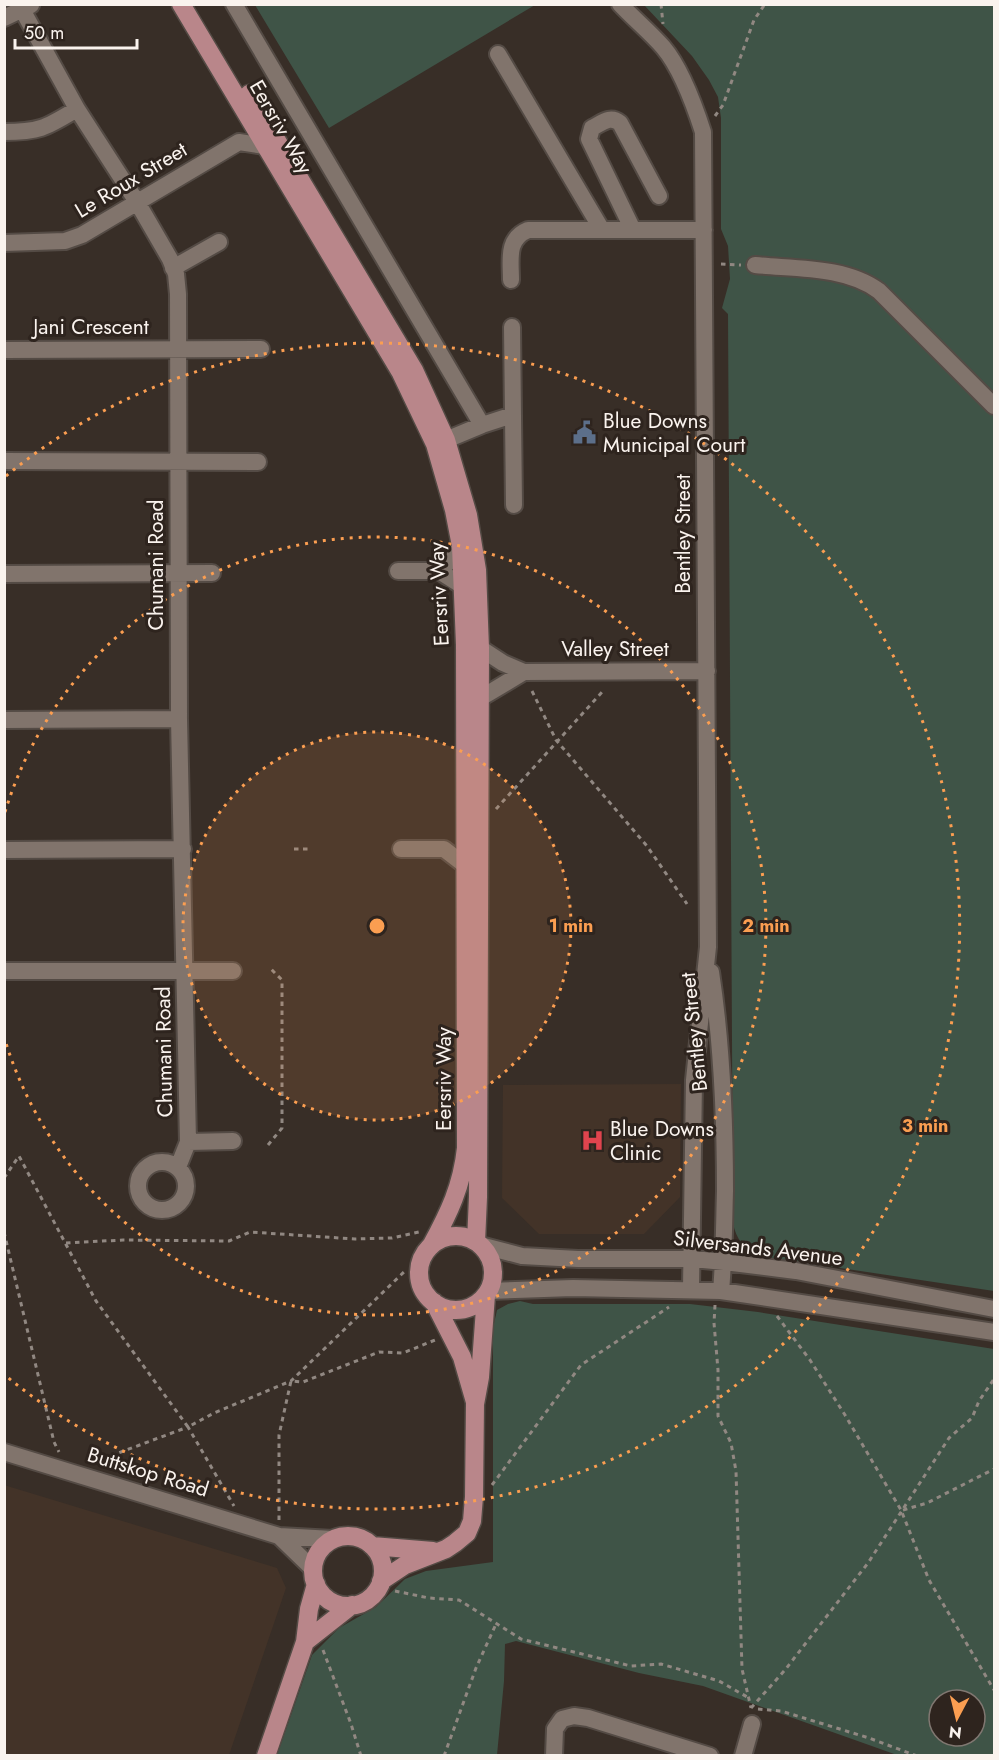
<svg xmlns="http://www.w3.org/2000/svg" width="999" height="1760" font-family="Jost,sans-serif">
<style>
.built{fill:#433328}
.green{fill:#3f5447;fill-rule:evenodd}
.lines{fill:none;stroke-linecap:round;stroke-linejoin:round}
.minor-casing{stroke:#544b45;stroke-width:20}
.major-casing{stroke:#544b45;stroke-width:21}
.path{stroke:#918882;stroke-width:3;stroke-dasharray:4.5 4.5;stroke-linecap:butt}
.minor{stroke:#81746c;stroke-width:16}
.major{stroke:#b9868a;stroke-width:18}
.ring{fill:none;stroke:#fb9e51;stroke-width:3;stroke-dasharray:3 6}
.labels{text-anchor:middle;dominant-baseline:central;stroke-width:6;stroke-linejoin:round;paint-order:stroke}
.street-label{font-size:21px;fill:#faf3ee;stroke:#2e241e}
.poi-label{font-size:21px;fill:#faf3ee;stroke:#2e241e;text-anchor:start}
.centre{fill:#fb9e51;stroke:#2e241e;stroke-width:3}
.ring-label{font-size:18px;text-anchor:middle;font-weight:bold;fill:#fb9e51;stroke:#2e241e;stroke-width:6;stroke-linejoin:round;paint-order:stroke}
</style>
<rect width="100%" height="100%" fill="#382e27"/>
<path class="built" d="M681,1084L680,1197L644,1234H539L502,1198L503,1085Z
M4,1485L277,1568L286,1588L229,1755H5Z"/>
<path class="green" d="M255,5H535L329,128Z
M644,5H994V1291L760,1256C744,1249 736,1239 733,1223L728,314L722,308L730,279L728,246L721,229V118L718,97L709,80L692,56Z
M520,1301L533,1304H690L758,1312L994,1349V1755H897L703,1686L639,1673L516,1641L505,1644L504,1681L497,1755H277L312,1655L339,1628L376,1607L405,1579L426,1571L493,1562V1328L497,1310L508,1304ZM939,1700H975V1736H939Z"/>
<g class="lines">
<defs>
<path id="minor" d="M19,4L77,109L137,202L170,259L176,274L178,294L179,719L188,1142L178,1167
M234,4L482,425
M620,4C634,19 650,32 663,47C680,67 695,107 703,132L708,947L694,1080L691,1289
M4,18L31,5
M498,54L602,230
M4,132C41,132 47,127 77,109
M633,230L589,139L592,128C602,123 610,115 620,123L659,196
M4,243L65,241L82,235L239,142L264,146
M755,265C794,269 846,266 879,291L994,406
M173,268L219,242
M511,280C511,260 506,239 528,230H704
M512,327L514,505
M4,350L261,349
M446,440L482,425L513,415
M4,461L258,462
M398,571H439L464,587
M439,571L453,558L461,546
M4,574L212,573
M480,648L503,663L524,672L707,671
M479,699L524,672
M4,720L179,719
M401,849H444L466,866
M4,850L183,849
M4,971H233
M711,972C722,1044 725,1118 725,1191C724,1224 724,1258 721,1291
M188,1142L233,1141
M138 1186a24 24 0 1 1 48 0a24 24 0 1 1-48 0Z
M480,1245L522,1256L578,1259H693L724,1262L796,1271L994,1309
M489,1291L573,1288L721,1291L994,1332
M4,1452L279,1536L333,1539
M279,1536L313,1569
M554,1756L555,1729L562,1719L574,1716L588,1718L710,1756
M743,1756L752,1724"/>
<path id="major" d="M181,4L401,373L435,444L454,510L461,546L465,645L466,1148C462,1186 449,1213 431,1246
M249,94L414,370L446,440L468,515L477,570L480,648L478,1197L476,1242
M419 1273a37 37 0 1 1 74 0a37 37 0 1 1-74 0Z
M434,1302L462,1357L475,1402
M313 1571a35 35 0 1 1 70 0a35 35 0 1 1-70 0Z
M372,1546L433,1551
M381,1581L405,1565L446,1549L455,1543L467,1533L472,1521L474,1497L475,1404L480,1377L486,1295
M305,1642L352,1605
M266,1756L305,1642L309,1609L316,1584"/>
</defs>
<use href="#minor" class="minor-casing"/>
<use href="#major" class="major-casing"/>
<path class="path" d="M661,4L663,24
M715,116L723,105L754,20L765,4
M721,264L741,265
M532,691L556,740L647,846L687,904
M496,809L603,691
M294,849H310
M268,1145L282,1128V980L270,968
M4,1178L19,1156L96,1301L188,1427L214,1413L291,1381L405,1271
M4,1232L54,1442L59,1452
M66,1243L123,1240L229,1241L250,1232L355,1239L392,1238L419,1232
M715,1305L714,1323L718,1370V1416L731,1443L736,1471L742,1669L751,1708
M777,1316L810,1360L845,1415L901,1510L929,1580L994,1690
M94,1462L188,1427L234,1506
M492,1485L581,1365L669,1307
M903,1510L927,1503L994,1469
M279,1520V1435L291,1381L303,1382L379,1352L403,1353L435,1340
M395,1591L429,1598L459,1600L521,1639L631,1666L661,1664L719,1681L749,1698
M323,1650L351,1724L361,1756
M751,1708L785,1670L868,1563L949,1438L972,1418L979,1401L994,1379
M758,1709L781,1711L869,1738L917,1756
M444,1756L476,1668L496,1624"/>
<use href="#minor" class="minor"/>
<use href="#major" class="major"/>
</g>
<circle cx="377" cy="926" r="194" fill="#fb9e51" fill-opacity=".12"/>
<g class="ring">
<circle cx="377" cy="926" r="194"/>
<path d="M5 812A389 389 0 1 1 5 1040"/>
<path d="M6 476A583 583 0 1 1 6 1376"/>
</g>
<defs>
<symbol id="civic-bare" viewBox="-9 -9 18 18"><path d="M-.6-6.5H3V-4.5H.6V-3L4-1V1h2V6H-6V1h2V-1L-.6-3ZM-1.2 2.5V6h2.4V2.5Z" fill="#5c6f8a" stroke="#2e241e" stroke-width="2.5" paint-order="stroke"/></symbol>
<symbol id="hospital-bare" viewBox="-9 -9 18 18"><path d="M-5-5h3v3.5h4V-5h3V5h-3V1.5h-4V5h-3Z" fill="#e0444e" stroke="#2e241e" stroke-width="2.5" paint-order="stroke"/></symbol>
</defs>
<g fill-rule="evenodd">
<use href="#civic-bare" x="568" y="416" width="33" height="33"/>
<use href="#hospital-bare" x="576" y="1124" width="33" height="33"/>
</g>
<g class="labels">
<g class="street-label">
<text transform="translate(281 127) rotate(60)">Eersriv Way</text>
<text transform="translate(131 180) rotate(-31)">Le Roux Street</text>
<text x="91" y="327">Jani Crescent</text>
<text transform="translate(683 534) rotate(-90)">Bentley Street</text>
<text transform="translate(156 565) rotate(-90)">Chumani Road</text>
<text transform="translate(439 594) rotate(-93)">Eersriv Way</text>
<text x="615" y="649">Valley Street</text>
<text transform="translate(694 1032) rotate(-96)">Bentley Street</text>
<text transform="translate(164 1052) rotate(-91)">Chumani Road</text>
<text transform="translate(444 1079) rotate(-90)">Eersriv Way</text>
<text transform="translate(758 1248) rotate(7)">Silversands Avenue</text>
<text transform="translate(148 1472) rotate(17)">Buttskop Road</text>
</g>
<g class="poi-label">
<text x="603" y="421">Blue Downs<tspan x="603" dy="24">Municipal Court</tspan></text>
<text x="610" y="1129">Blue Downs<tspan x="610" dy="24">Clinic</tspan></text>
</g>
</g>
<circle cx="377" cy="926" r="9" class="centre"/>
<g class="ring-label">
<text x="571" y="932">1 min</text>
<text x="766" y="932">2 min</text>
<text x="925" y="1132">3 min</text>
</g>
<rect width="999" height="1760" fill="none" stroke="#faf3ee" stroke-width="12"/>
<g transform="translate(957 1718) rotate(187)"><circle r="28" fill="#2e241e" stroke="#807771" stroke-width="1.5"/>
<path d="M0-4.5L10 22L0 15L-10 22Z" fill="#fb9e51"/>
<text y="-9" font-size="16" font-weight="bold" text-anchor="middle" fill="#faf3ee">N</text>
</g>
<path d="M15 39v9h122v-9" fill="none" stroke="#faf3ee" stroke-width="3"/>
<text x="24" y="39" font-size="18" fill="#faf3ee" stroke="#2e241e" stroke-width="4.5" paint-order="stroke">50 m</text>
</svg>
